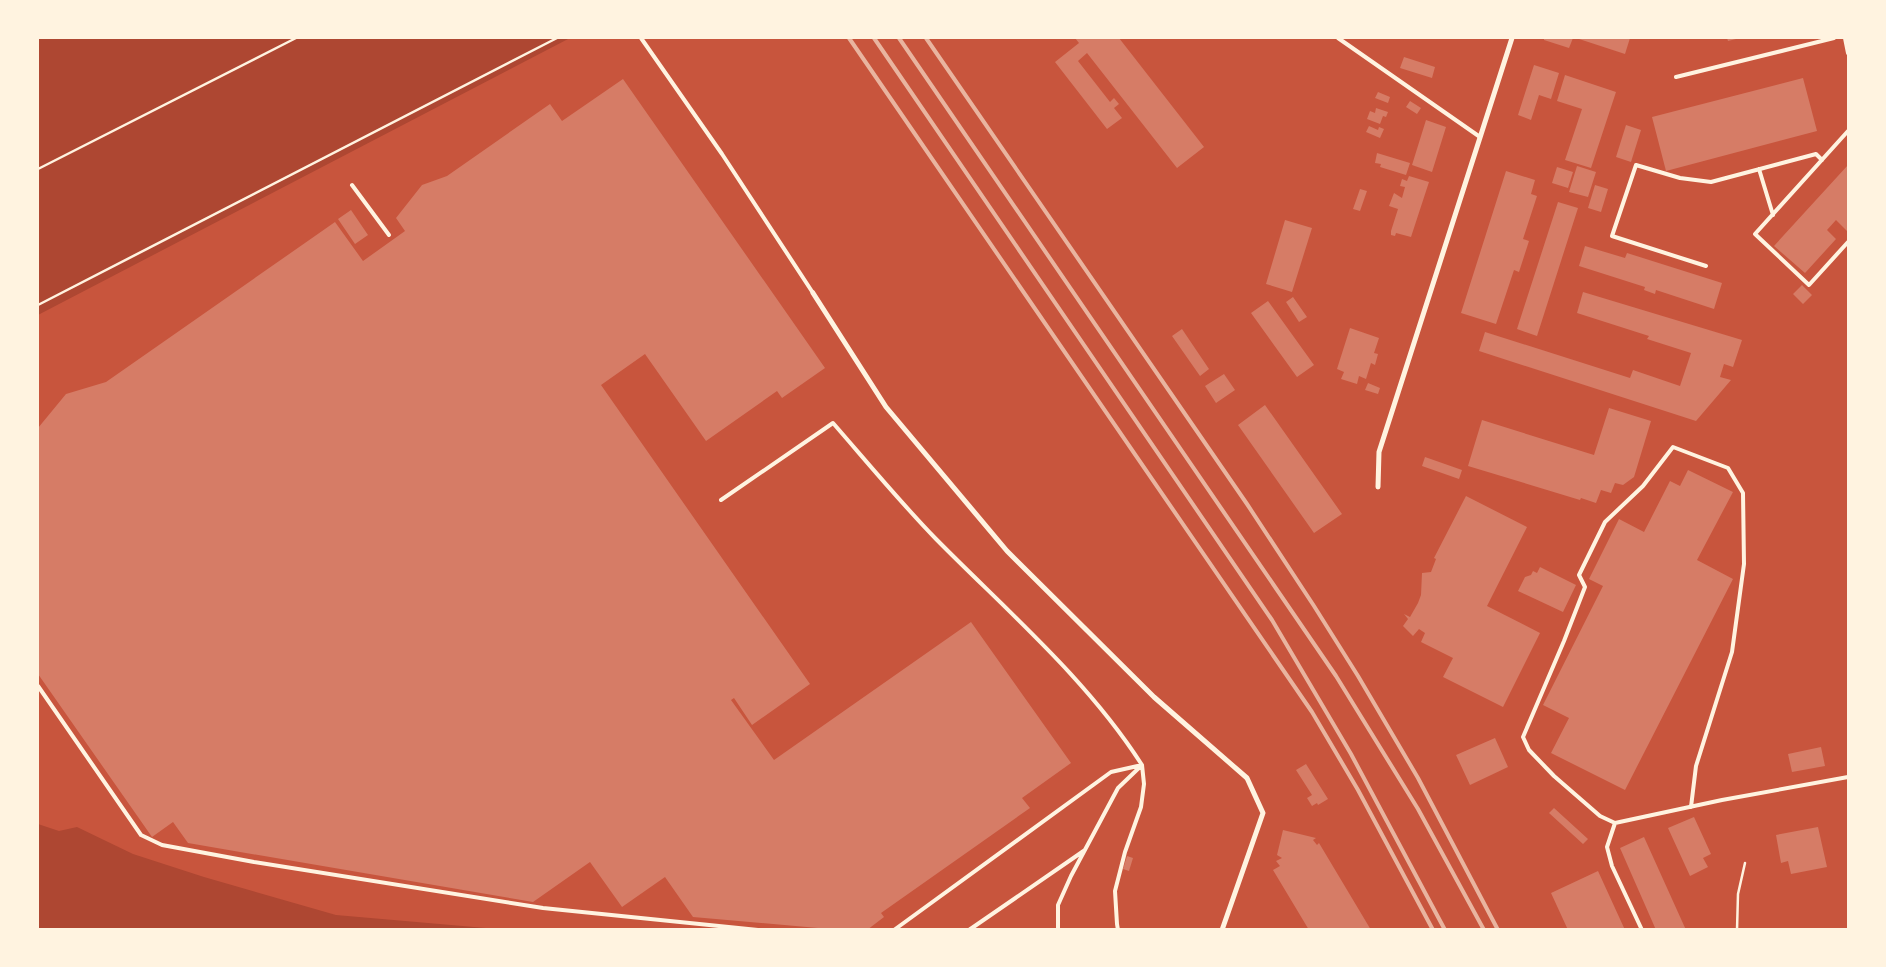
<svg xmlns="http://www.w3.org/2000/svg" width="1886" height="967" font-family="'IBM Plex Sans',sans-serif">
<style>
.green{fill:#ae4732}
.building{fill:#d67c66}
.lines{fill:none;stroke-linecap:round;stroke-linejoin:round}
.path{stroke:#fff3e0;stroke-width:2.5}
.service{stroke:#fff3e0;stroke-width:4}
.minor{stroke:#fff3e0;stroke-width:5}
.rail{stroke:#e9b49f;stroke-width:4}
</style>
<rect width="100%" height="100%" fill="#c8553d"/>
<path class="green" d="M38,38H570L38,315Z
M38,824L59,831L77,827L133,854L204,877L336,915L497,929H38Z"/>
<path class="building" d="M1075,38H1119L1204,147L1177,168L1087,53L1078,61L1110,102L1114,98L1119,104L1114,108L1122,118L1107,129L1055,62L1079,43Z
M1544,38H1573L1569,48L1544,40Z
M1576,38H1630L1625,54Z
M1727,38H1740L1728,41Z
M1404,57L1435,67L1432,78L1400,68Z
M1534,65L1559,73L1551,99L1539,95L1531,120L1518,115Z
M1565,75L1616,92L1591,168L1565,160L1582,109L1557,101Z
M1803,78L1817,131L1666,171L1652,117Z
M623,79L825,368L782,398L777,391L706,441L645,354L601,385L810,684L752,725L734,698L731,700L774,760L971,622L1071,763L1022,798L1030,808L881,913L884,917L867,930H840L693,917L665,877L622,907L590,862L533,902L188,843L173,822L152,837L38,674V428L66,394L106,382L335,222L363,261L405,231L396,218L422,185L447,176L550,104L562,121Z
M1378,92L1390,97L1388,103L1375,98Z
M1410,101L1421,108L1417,114L1406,107Z
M1376,108L1388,112L1386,117L1383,116L1380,124L1367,119L1370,111L1375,113Z
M1426,120L1446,127L1432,172L1412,165Z
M1626,125L1641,130L1631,162L1616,157Z
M1369,126L1378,130L1379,127L1384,129L1380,138L1366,132Z
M1377,153L1410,163L1406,175L1380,167L1381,164L1375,163Z
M1848,165V232L1836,220L1827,230L1836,239L1805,273L1774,246Z
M1577,166L1596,172L1588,197L1569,192Z
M1557,167L1573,172L1568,188L1552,183Z
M1506,171L1535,180L1531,194L1537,196L1523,239L1529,241L1519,272L1514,270L1496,324L1461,313Z
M1409,176L1429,182L1411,237L1396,233L1395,236L1391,235V231L1398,209L1389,206L1394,193L1402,198L1405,187L1400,186L1402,179L1407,181Z
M1595,185L1608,189L1601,212L1588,208Z
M1360,189L1367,191L1360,211L1353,209Z
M1558,202L1578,208L1537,336L1517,329Z
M351,210L368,235L355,244L338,219Z
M1285,220L1312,228L1292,292L1266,284Z
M1585,246L1625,258L1627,253L1722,283L1714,309L1656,290L1655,294L1644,290L1645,287L1579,266Z
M1802,285L1812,295L1803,304L1793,294Z
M1583,292L1742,340L1733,367L1724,364L1720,377L1731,380L1696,421L1479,351L1485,332L1630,378L1633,370L1680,386L1691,353L1647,339L1649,336L1577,313Z
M1293,297L1307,317L1299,322L1286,302Z
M1268,301L1314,365L1297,377L1251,313Z
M1350,328L1379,338L1374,353L1378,354L1375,365L1371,363L1366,379L1359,376L1357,384L1341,379L1344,372L1337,369Z
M1182,329L1209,369L1200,376L1172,336Z
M1224,374L1235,390L1216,403L1205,386Z
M1368,383L1380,388L1378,394L1365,390Z
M1265,405L1342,514L1314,533L1238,425Z
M1609,408L1651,421L1634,477L1623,485L1615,483L1611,493L1601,490L1596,503L1581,498L1580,500L1468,466L1482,420L1594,455Z
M1425,457L1462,470L1459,479L1422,466Z
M1688,470L1733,492L1697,560L1733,579L1625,790L1551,753L1569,718L1543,705L1603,586L1589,579L1619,519L1644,532L1670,481L1680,486Z
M1466,496L1527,527L1487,606L1540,633L1503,707L1443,677L1453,658L1421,642L1425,633L1419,629L1413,636L1403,626L1408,619L1404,614L1410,617L1418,603L1421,595L1422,573L1431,572L1436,559L1434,558Z
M1540,567L1576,585L1563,612L1518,591L1525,577L1531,575L1533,571L1537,573Z
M1495,738L1508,767L1470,785L1456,755Z
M1821,747L1825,766L1792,772L1788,754Z
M1306,764L1328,799L1318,805L1317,803L1312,806L1307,798L1312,795L1296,770Z
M1554,808L1588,839L1583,844L1549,813Z
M1694,817L1711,854L1703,858L1708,867L1690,876L1668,828Z
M1818,827L1827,867L1791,874L1788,861L1781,863L1776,835Z
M1283,830L1316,838L1313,840L1317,845L1319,843L1371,930H1309L1273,870L1280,866L1276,861L1282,858L1277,855Z
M1644,837L1686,930H1656L1620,848Z
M1127,856L1133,858L1129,871L1123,869Z
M1598,871L1625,930H1568L1551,893Z"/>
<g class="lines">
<path class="path" d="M38,169L296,38
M38,305L557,38
M1737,930L1738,894L1745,863"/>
<path class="service" d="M641,38L722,154L813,293
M1338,38L1480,137
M1845,38L1848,53
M1676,77L1834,38
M1848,131L1755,234L1809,285L1848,242
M1759,169L1773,215
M352,185L389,235
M1706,266L1612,236L1636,165L1680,178L1711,182L1816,154L1822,160
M721,500L833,423C867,462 900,502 936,539C1007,611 1087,679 1142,765L1118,788L1071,876L1058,905V930
M38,686L141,835L162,845L254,862L543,908L758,930
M1691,807L1696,766L1732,652L1744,564L1743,493L1728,468L1673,447L1643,486L1605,522L1579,575L1585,587L1564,641L1523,737L1529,750L1554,776L1600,816L1615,823L1722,800L1848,777
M1615,823L1607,847L1612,866L1642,930
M894,930L1111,772L1142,765L1144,784L1141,807L1125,852L1115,891L1117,924L1118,930
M969,930L1085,850"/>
<path class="minor" d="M813,293L886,407L1007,551L1154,697L1247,778L1263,813L1222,930
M1378,487L1379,452L1512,38"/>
<path class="rail" d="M849,38L1312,712L1358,790L1433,930
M874,38L1272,620L1351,754L1445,930
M899,38L1336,676L1418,809L1484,930
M926,38L1247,504L1314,606L1358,676L1418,778L1498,930"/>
</g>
<rect width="1886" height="967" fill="none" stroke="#fff3e0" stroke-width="78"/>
</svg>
